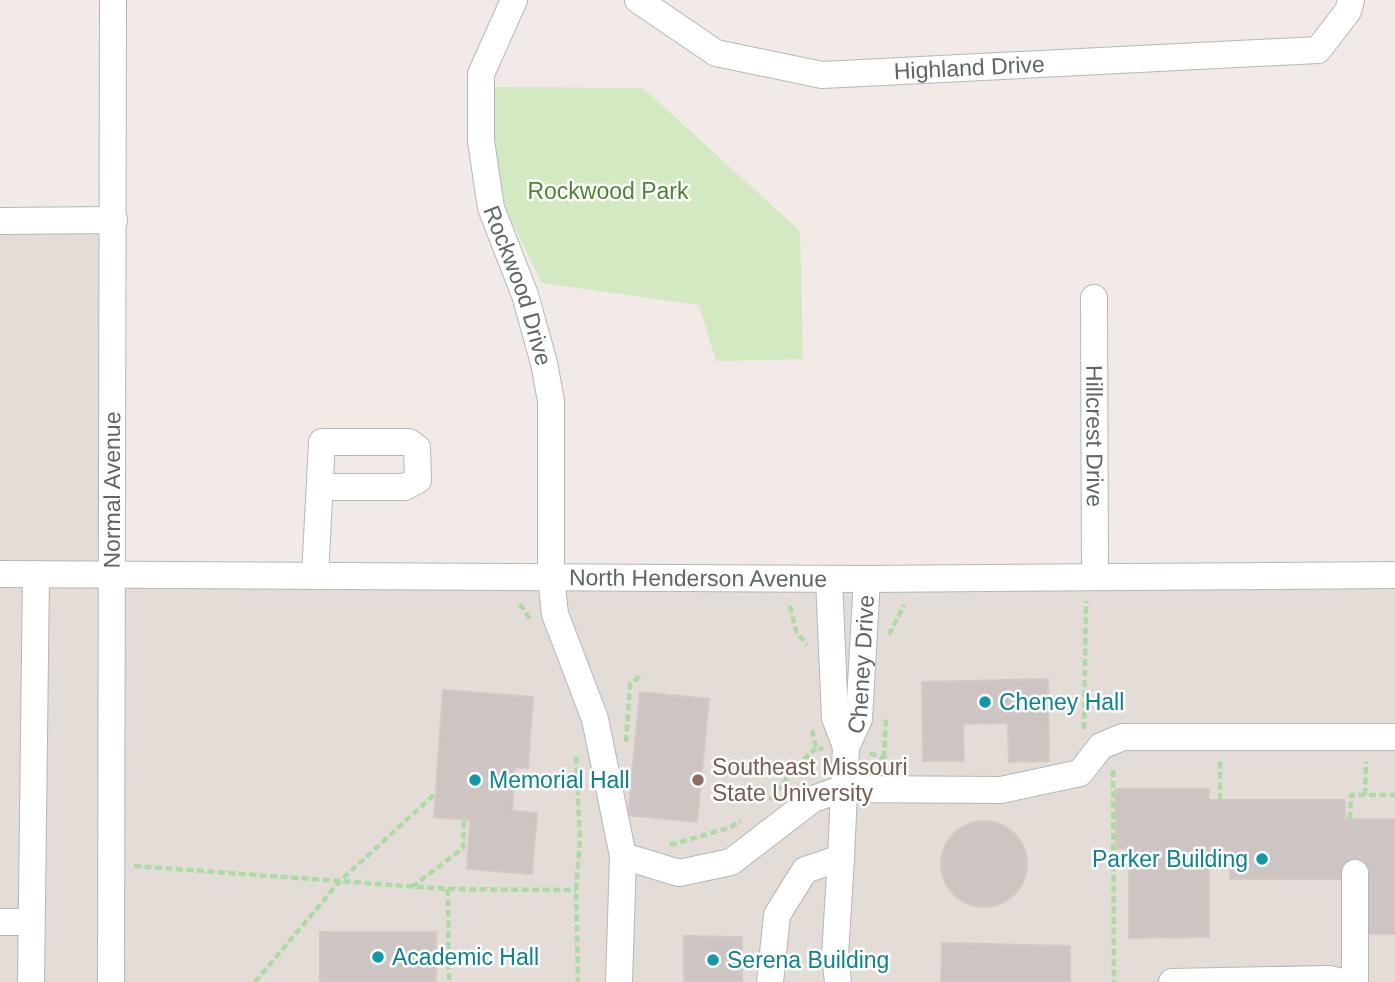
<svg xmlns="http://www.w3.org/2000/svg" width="1395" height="982" font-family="Helvetica,sans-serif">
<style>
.education{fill:#e3dcd7}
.green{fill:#d3e9c2}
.building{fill:#ccc5c4;stroke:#d6c9c4;stroke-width:2}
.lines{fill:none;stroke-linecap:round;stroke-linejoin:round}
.minor-casing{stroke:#b2b8b9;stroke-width:28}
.path{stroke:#aedba5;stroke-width:4.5;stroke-dasharray:7 3.5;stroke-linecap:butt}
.minor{stroke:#fff;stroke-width:26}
.culture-dot{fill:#0f9aa8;stroke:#fff;stroke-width:2.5}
.education-dot{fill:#8d6e63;stroke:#fff;stroke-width:2.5}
.labels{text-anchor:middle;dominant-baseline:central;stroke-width:5;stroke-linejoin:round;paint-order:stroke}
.street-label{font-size:23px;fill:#5e6667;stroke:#fff}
.park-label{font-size:23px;fill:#518330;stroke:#fff}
.culture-label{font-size:23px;fill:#0d838f;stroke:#fff;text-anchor:start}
.education-label{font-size:23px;fill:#785e54;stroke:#fff;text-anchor:start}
</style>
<rect width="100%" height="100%" fill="#f1eae7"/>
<path class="education" d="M114,220L112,574L1395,575V982H0V221Z"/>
<path class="green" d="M494,87L643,88L800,231L803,359L716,361L699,305L542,283L500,197L493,139Z"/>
<path class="building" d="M1048,679L1049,761L1009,762L1008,723L963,724L964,761H923L922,682Z
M443,690L533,697L528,768L515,767L512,811L537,813L532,874L467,869L470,820L434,817Z
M640,692L709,699L697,822L628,815Z
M1115,789H1209V800H1345V819H1395V934H1368L1344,879H1230V869H1209V937L1129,938V849H1116Z
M941 864a43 43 0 1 1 86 0a43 43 0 1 1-86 0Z
M320,932H436V982H320Z
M684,936L742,937V982H684Z
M942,943L1070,946V982H941Z"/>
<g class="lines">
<defs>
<g id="minor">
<path id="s1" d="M514,0L481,74V141L491,208L525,295L544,363L551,401V577L555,614L595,719L623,856L619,982"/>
<path id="s2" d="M638,0L716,53L822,75L1318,50L1348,11L1351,0"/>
<path d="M0,221L114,220"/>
<path id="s3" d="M1094,298L1095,575"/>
<path id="s4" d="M0,574L867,579L1395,575"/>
<path d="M315,576L322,442H409L417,448L418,480L405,487H320"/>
<path d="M829,579L835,718L846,747"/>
<path d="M623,856L679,873L731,862L813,799L842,789L1001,790L1080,773L1101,746L1123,737H1395"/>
<path d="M1355,873V982"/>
<path d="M0,922H30"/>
<path d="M31,982L36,574"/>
<path id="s5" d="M111,982L113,0"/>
<path id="s6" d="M770,982L777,915L805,870L841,858L846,747L859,719L867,579"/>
<path d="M838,982L835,955L841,858"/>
<path d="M1172,982L1329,979L1343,982"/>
</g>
</defs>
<use href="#minor" class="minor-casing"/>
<path class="path" d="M520,604L531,621
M790,606L796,631L807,645
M889,635L904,605
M1084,729L1086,601
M812,730L816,748L823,749
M626,742L630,684L642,674
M870,753L897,764
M576,757L580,840L576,890L578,982
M884,758L886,718
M1113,770L1114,982
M1365,795L1366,761
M770,800L795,768L816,748
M1220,800V759
M1350,819L1351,795H1395
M670,845L729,828L741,821
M134,866L448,889L576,890
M412,887L463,848L464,819
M448,889L449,982
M255,982L340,881L436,793"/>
<use href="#minor" class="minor"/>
</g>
<g class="culture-dot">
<circle cx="985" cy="702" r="7"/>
<circle cx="475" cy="780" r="7"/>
<circle cx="1262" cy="859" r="7"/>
<circle cx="378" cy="957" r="7"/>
<circle cx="713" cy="960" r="7"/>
</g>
<circle class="education-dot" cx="698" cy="780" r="7"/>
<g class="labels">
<g class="street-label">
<text stroke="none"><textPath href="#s2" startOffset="350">Highland Drive</textPath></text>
<text stroke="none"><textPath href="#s1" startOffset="298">Rockwood Drive</textPath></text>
<text stroke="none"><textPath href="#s3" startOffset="138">Hillcrest Drive</textPath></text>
<text stroke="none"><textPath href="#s5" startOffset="492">Normal Avenue</textPath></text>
<text stroke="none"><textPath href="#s4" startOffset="698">North Henderson Avenue</textPath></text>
<text stroke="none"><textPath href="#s6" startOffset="355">Cheney Drive</textPath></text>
</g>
<g class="park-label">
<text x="608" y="191">Rockwood Park</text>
</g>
<g class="culture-label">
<text x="999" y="702">Cheney Hall</text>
<text x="489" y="780">Memorial Hall</text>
<text x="1248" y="859" text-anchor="end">Parker Building</text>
<text x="392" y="957">Academic Hall</text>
<text x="727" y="960">Serena Building</text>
</g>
<g class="education-label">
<text x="712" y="767">Southeast Missouri<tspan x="712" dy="26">State University</tspan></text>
</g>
</g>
</svg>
